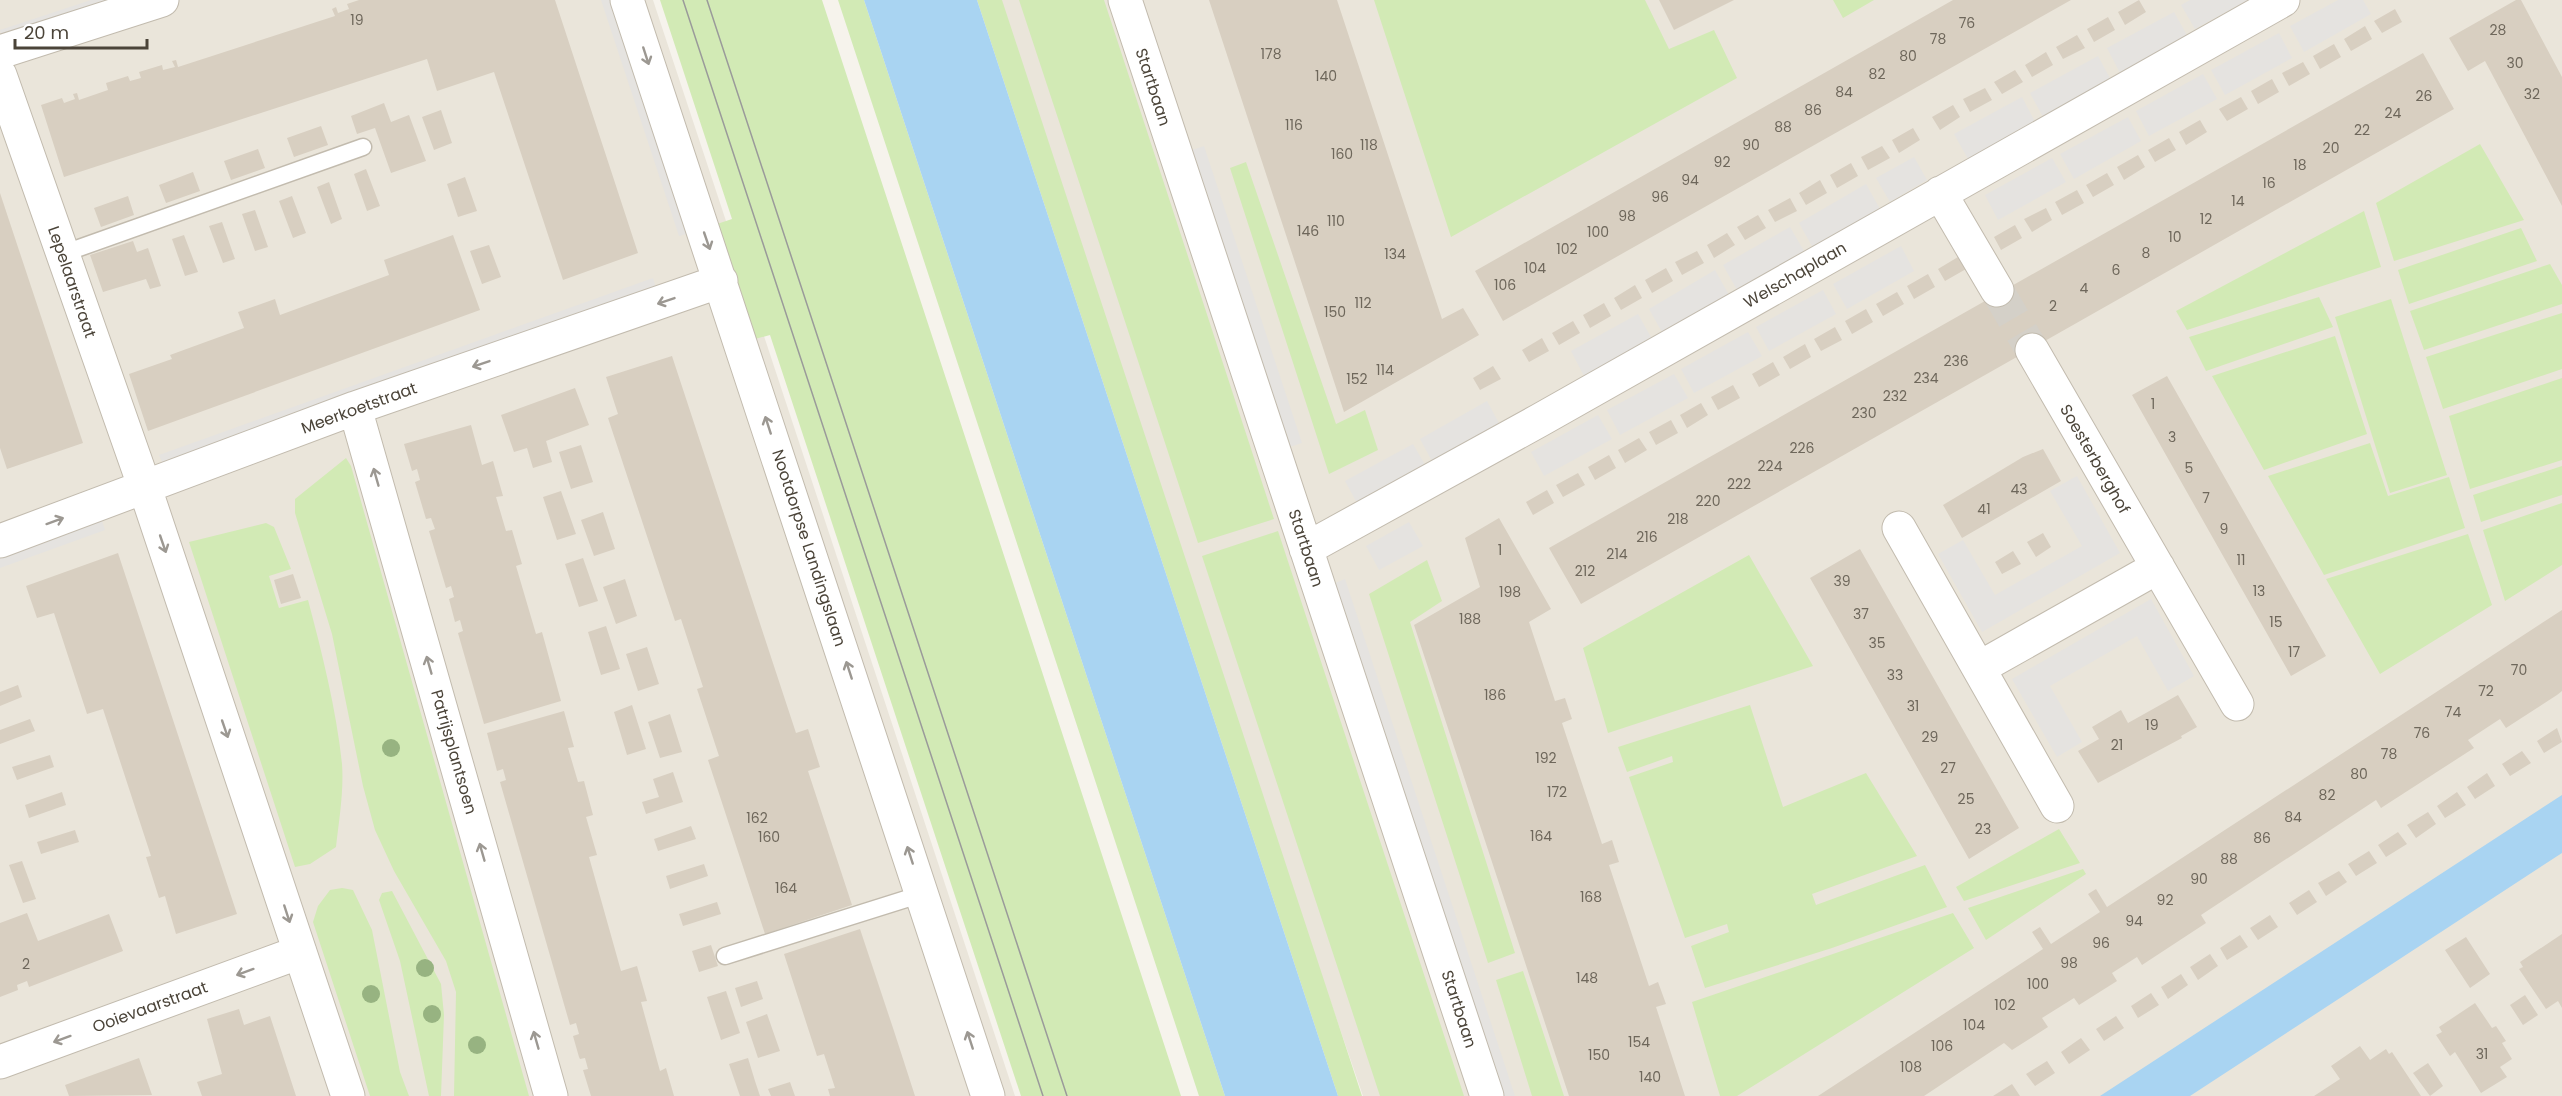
<svg xmlns="http://www.w3.org/2000/svg" width="2562" height="1096" font-family="Poppins,sans-serif">
<style>
.residential{fill:#eae5da}
.green{fill:#d2eab5}
.parking{fill:#e5e3e0}
.water{fill:#a9d4f2}
.building{fill:#d8cfc1}
.lines{fill:none;stroke-linecap:round;stroke-linejoin:round}
.street-tunnel{stroke:#d4d0c8;stroke-width:33;stroke-dasharray:33 16;stroke-linecap:butt}
.lane-casing{stroke:#c2bbae;stroke-width:19}
.street-casing{stroke:#c2bbae;stroke-width:35}
.lane{stroke:#fff;stroke-width:16}
.street{stroke:#fff;stroke-width:33}
.tram{stroke:#9a9a9a;stroke-width:1.5}
.tree{fill:#97b381}
.oneway{stroke:#9c9892}
.labels{text-anchor:middle;dominant-baseline:central;stroke-width:5;stroke-linejoin:round;paint-order:stroke}
.number-label{font-size:14px;fill:#6e675b}
.street-label{font-size:16px;fill:#4b4439;stroke:#fff}
</style>
<rect width="100%" height="100%" fill="#f6f3ec"/>
<path class="residential" d="M0,0H653L1015,1096H0Z
M986,0H2562V1096H1363Z"/>
<path class="green" d="M660,0H822L1181,1096H1021L770,335L755,339L717,224L732,219Z
M838,0H864L1225,1096H1199Z
M977,0H1002L1362,1096H1338Z
M1019,0H1104L1274,519L1198,543Z
M1374,0H1645L1669,49L1714,30L1737,78L1451,237Z
M1833,0H1874L1843,18Z
M2480,144L2524,220L2394,261L2376,203Z
M1246,162L1336,424L1365,410L1378,450L1329,474L1230,168Z
M2364,211L2381,267L2187,330L2176,311Z
M2521,228L2537,261L2409,304L2398,270Z
M2550,264L2562,285V304L2424,350L2410,311Z
M2319,297L2333,327L2206,371L2189,337Z
M2391,299L2447,475L2390,493L2335,317Z
M2562,313V369L2443,409L2426,357Z
M2335,336L2367,434L2264,470L2212,376Z
M2562,378V460L2470,489L2449,416Z
M2370,443L2388,496L2449,477L2465,528L2324,575L2268,476Z
M346,458L351,466L529,1096H454L456,992L446,961L394,871L375,830L363,786L332,634L295,513V499Z
M2562,466V495L2481,522L2473,495Z
M2562,503V565L2505,601L2483,530Z
M266,523L274,527L291,569L269,576L279,608L308,600C322,653 336,708 342,764C344,791 339,820 336,847L310,864L295,867L189,542Z
M1278,531L1464,1096H1380L1202,556Z
M2468,534L2492,605L2380,674L2326,579Z
M1749,555L1813,666L1608,733L1583,648Z
M1427,560L1442,601L1410,622L1515,953L1488,963L1369,594Z
M1750,705L1783,807L1866,773L1917,856L1812,894L1816,905L1925,865L1947,907L1832,948L1705,988L1691,946L1729,932L1727,924L1685,938L1629,777L1673,762L1672,756L1627,772L1618,747Z
M2059,829L2080,863L1964,901L1956,887Z
M2083,869L2086,874L1986,940L1968,908Z
M342,888L353,890L372,930L400,1072L409,1096H370L313,922L318,906L330,890Z
M392,891L441,984L444,1015L441,1096H429L400,961L379,900L382,893Z
M1953,913L1974,948L1737,1096H1720L1692,1002Z
M1523,971L1564,1096H1532L1496,980Z"/>
<path class="parking" d="M91,0H124L2,40L0,30Z
M601,0H613L690,233L679,236Z
M2190,0H2248L2195,29L2181,5Z
M2338,0H2363L2371,14L2304,52L2290,26Z
M2174,12L2188,37L2120,73L2107,48Z
M2279,33L2292,58L2225,95L2211,70Z
M2098,56L2111,80L2043,117L2030,93Z
M2203,74L2217,99L2149,136L2136,111Z
M2022,97L2035,122L1968,159L1954,134Z
M2128,117L2141,141L2074,179L2060,154Z
M1204,146L1302,443L1290,447L1192,150Z
M1914,157L1927,180L1890,202L1876,178Z
M2052,158L2066,182L1998,220L1985,195Z
M1866,184L1880,209L1813,248L1799,223Z
M1790,227L1804,251L1737,290L1723,265Z
M1901,246L1914,271L1847,309L1833,284Z
M1715,270L1729,295L1663,334L1649,309Z
M653,278L656,288L163,464L159,455Z
M1823,290L1836,314L1769,351L1756,327Z
M1638,314L1652,339L1584,376L1571,351Z
M1748,332L1762,356L1694,393L1681,369Z
M1674,374L1688,398L1620,435L1607,410Z
M1487,401L1501,427L1433,463L1420,439Z
M1598,415L1612,439L1544,476L1531,452Z
M1413,444L1427,468L1358,505L1345,481Z
M2077,476L2120,553L1982,632L1938,554L1963,540L1995,595L2082,546L2050,491Z
M101,518L105,530L0,568V555Z
M1409,522L1423,546L1379,570L1366,546Z
M1345,579L1515,1096H1503L1345,618L1335,583Z
M2151,599L2194,676L2168,691L2137,636L2050,686L2082,742L2057,757L2012,679Z"/>
<path class="water" d="M864,0H977L1338,1096H1225Z
M2562,795V853L2190,1096H2100Z"/>
<path class="building" d="M359,0H555L638,253L563,280L494,72L437,91L427,59L64,177L41,105L62,98L64,103L75,99L73,94L77,93L79,100L108,90L106,83L128,76L130,81L141,78L139,72L162,65L163,70L175,67L172,61L176,60L178,67L209,57L335,16L332,9L336,7L338,13L349,9L347,4Z
M1209,0H1337L1442,319L1463,308L1479,335L1344,412Z
M1659,0H1734L1674,30Z
M1953,0H2071L1503,321L1475,271Z
M2139,0L2146,12L2125,25L2118,12Z
M2516,0H2521L2562,77V206L2485,61L2468,71L2449,38Z
M2395,9L2402,22L2382,33L2374,21Z
M2108,17L2115,30L2094,42L2087,29Z
M2365,26L2372,39L2351,51L2344,39Z
M2077,35L2085,48L2063,59L2056,47Z
M2334,44L2341,57L2320,69L2313,56Z
M2046,52L2053,65L2032,77L2025,65Z
M2423,53L2454,109L1581,604L1549,548Z
M2303,62L2310,74L2289,86L2282,73Z
M2015,70L2023,82L2002,94L1994,82Z
M2272,79L2279,92L2258,104L2251,91Z
M1985,88L1992,100L1970,112L1963,99Z
M2241,97L2248,109L2227,121L2219,109Z
M384,103L391,122L409,115L426,161L391,173L375,128L357,134L351,116Z
M1953,105L1960,117L1940,130L1932,117Z
M441,110L452,143L434,150L422,117Z
M2200,120L2207,132L2186,145L2179,132Z
M321,126L328,145L294,157L287,138Z
M1913,128L1920,140L1899,153L1892,140Z
M2169,138L2176,150L2155,162L2148,150Z
M1882,146L1890,158L1868,170L1861,157Z
M258,149L265,168L231,180L224,161Z
M2138,155L2145,167L2124,180L2117,167Z
M1851,163L1858,176L1837,188L1830,175Z
M366,169L380,206L367,211L354,174Z
M193,172L200,191L166,203L159,185Z
M2107,173L2114,185L2093,197L2086,185Z
M465,177L477,211L458,217L447,184Z
M1820,180L1827,193L1806,205L1799,193Z
M329,182L342,219L331,224L317,187Z
M2077,190L2084,203L2062,215L2055,202Z
M0,193L83,443L7,469L0,448Z
M128,196L134,215L101,227L94,208Z
M292,196L306,233L293,238L279,201Z
M1790,198L1797,211L1775,222L1768,210Z
M2046,208L2052,220L2032,232L2024,219Z
M255,210L268,247L255,251L242,214Z
M1758,215L1766,228L1745,240L1737,227Z
M222,222L235,259L223,263L209,226Z
M2015,225L2022,238L2001,250L1994,237Z
M1727,233L1735,245L1714,258L1707,245Z
M184,235L198,272L185,276L172,239Z
M453,235L480,310L148,431L129,374L172,359L170,355L244,328L238,312L275,299L280,315L389,275L384,260Z
M133,241L137,252L148,248L161,286L150,289L146,279L103,292L90,255Z
M489,245L501,277L482,284L470,251Z
M1697,251L1704,263L1682,275L1675,262Z
M1958,257L1966,269L1945,281L1938,269Z
M1666,268L1673,281L1652,293L1645,280Z
M1928,274L1935,287L1914,299L1907,286Z
M1635,285L1642,298L1621,310L1614,298Z
M1897,292L1904,304L1883,316L1876,304Z
M1604,303L1611,316L1590,328L1583,315Z
M1866,309L1873,322L1852,334L1845,321Z
M1573,321L1580,333L1559,345L1552,333Z
M1835,327L1842,340L1821,351L1814,339Z
M1542,338L1549,351L1529,362L1522,350Z
M1805,344L1811,357L1790,369L1783,357Z
M672,356L796,733L808,729L820,767L808,771L852,905L765,934L708,760L719,756L697,689L703,687L681,619L675,621L608,418L618,414L606,377Z
M1773,362L1780,375L1759,387L1752,374Z
M1493,366L1501,379L1480,390L1473,378Z
M2167,376L2326,656L2291,676L2132,395Z
M1733,385L1740,398L1718,410L1711,397Z
M575,388L589,425L546,441L552,462L533,468L527,448L514,452L501,415Z
M1701,403L1708,415L1687,428L1680,415Z
M1671,420L1678,433L1656,445L1649,432Z
M471,425L482,465L493,461L503,496L496,497L506,531L512,530L522,564L516,566L536,634L542,632L561,701L484,724L458,633L463,631L460,620L455,622L449,599L454,597L451,586L446,588L429,531L435,529L431,518L426,519L415,482L420,480L417,469L412,471L404,444Z
M1639,438L1647,450L1625,463L1618,450Z
M581,445L593,482L571,489L559,452Z
M2043,449L2061,481L1962,538L1943,505L2023,457Z
M1609,455L1616,468L1595,480L1588,467Z
M1578,473L1585,485L1563,497L1556,485Z
M1547,490L1554,503L1533,515L1526,502Z
M561,491L576,534L557,540L543,497Z
M603,512L615,549L594,556L581,520Z
M1499,518L1551,609L1529,622L1555,701L1565,698L1572,719L1562,723L1602,844L1612,840L1619,862L1609,865L1649,986L1658,982L1666,1004L1656,1007L1685,1096H1569L1414,625L1480,587L1465,538Z
M2043,533L2051,547L2036,557L2027,542Z
M1860,549L2019,828L1969,859L1810,578Z
M2013,551L2021,564L2002,574L1995,562Z
M118,553L237,914L176,934L165,896L159,898L146,857L151,856L103,709L87,714L54,613L37,618L26,586Z
M583,558L598,601L579,607L565,564Z
M293,574L301,598L281,604L274,580Z
M625,579L637,616L616,624L603,587Z
M2562,610V691L2557,695L2506,728L2500,719L2468,740L2474,748L2381,808L2376,800L2201,915L2206,923L2142,965L2137,957L2112,973L2117,981L2079,1005L2074,998L2042,1018L2048,1027L2012,1050L2004,1043L1924,1096H1818L2043,949L2032,932L2040,927L2051,944L2100,912L2088,894L2096,889L2107,907Z
M606,626L620,669L601,675L588,632Z
M647,647L659,684L638,691L626,654Z
M18,685L22,697L0,706V692Z
M2178,695L2197,727L2181,736L2182,738L2098,783L2078,751L2099,739L2092,727L2121,710L2128,723Z
M632,705L646,749L627,755L614,712Z
M564,711L574,747L568,748L578,782L584,781L593,815L586,817L597,855L589,857L621,971L637,966L647,1001L641,1002L660,1071L666,1068L674,1096H591L583,1070L588,1069L585,1058L580,1059L579,1057L573,1036L579,1034L576,1023L570,1025L500,782L506,780L503,769L497,771L487,733Z
M670,714L682,752L660,758L648,722Z
M30,719L35,731L0,744V730Z
M2557,728L2562,742L2544,753L2537,741Z
M2522,751L2531,763L2510,776L2502,764Z
M50,755L54,767L17,780L12,767Z
M673,772L683,802L646,814L642,802L659,797L653,779Z
M2487,773L2495,786L2475,799L2467,787Z
M62,792L66,805L29,818L25,805Z
M2457,792L2466,805L2445,818L2437,806Z
M2428,812L2436,824L2416,838L2407,825Z
M691,826L696,839L658,851L654,839Z
M75,830L79,842L41,854L37,842Z
M2398,832L2407,844L2386,857L2378,845Z
M2369,851L2377,863L2356,876L2348,864Z
M22,861L36,899L23,903L9,865Z
M704,864L708,876L670,889L666,876Z
M2339,871L2347,882L2326,896L2318,883Z
M2309,890L2317,902L2297,915L2289,903Z
M717,902L721,914L683,926L679,914Z
M27,913L38,941L109,914L123,951L29,987L27,981L17,985L18,990L0,997V923Z
M2270,915L2278,927L2258,940L2250,928Z
M860,929L894,1031L915,1096H830L828,1089L835,1088L824,1054L817,1056L784,954Z
M2562,934V1008L2558,1001L2546,1009L2519,969L2523,967L2520,962Z
M2240,935L2248,947L2227,960L2220,948Z
M2466,937L2490,974L2470,988L2445,950Z
M711,945L718,966L699,972L692,951Z
M2210,954L2218,966L2198,980L2190,967Z
M2181,974L2188,985L2168,999L2161,987Z
M757,981L763,999L741,1007L735,988Z
M726,991L740,1033L721,1040L707,997Z
M2151,993L2159,1005L2138,1018L2131,1006Z
M2525,995L2538,1015L2523,1025L2510,1005Z
M2475,1003L2492,1028L2496,1026L2506,1041L2502,1043L2512,1059L2500,1067L2507,1077L2481,1093L2455,1052L2450,1056L2436,1035L2442,1032L2439,1027Z
M239,1009L244,1025L270,1016L296,1096H202L197,1082L222,1074L207,1019Z
M767,1014L780,1051L758,1058L746,1022Z
M2116,1016L2124,1028L2104,1041L2096,1029Z
M2081,1038L2090,1050L2069,1064L2061,1052Z
M2360,1046L2370,1060L2386,1049L2389,1054L2392,1052L2421,1096H2314L2340,1079L2331,1066Z
M139,1058L152,1095L69,1096L65,1085Z
M748,1058L755,1081L760,1096H740L729,1064Z
M2047,1061L2055,1073L2035,1086L2026,1074Z
M2428,1063L2443,1086L2430,1096L2413,1073Z
M790,1082L795,1096H771L768,1089Z
M2012,1084L2020,1096H1993Z"/>
<g class="lines">
<path class="street-tunnel" d="M1997,290L2032,350"/>
<defs>
<path id="lane" d="M62,254L363,147
M725,956L922,894"/>
<path id="street" d="M627,0L988,1096
M1125,0L1487,1096
M0,52L162,0
M0,75L145,488L348,1096
M1940,193L1997,290
M2032,350L2237,704
M355,408L551,1096
M1899,528L2057,806
M0,541L355,408L721,281
M1306,549L1540,420L2283,0
M1979,668L2158,567
M0,1062L300,952"/>
</defs>
<use href="#lane" class="lane-casing"/>
<use href="#street" class="street-casing"/>
<use href="#lane" class="lane"/>
<use href="#street" class="street"/>
<path class="tram" d="M683,0L1043,1096
M707,0L1067,1096"/>
</g>
<g class="tree">
<circle cx="391" cy="748" r="9"/>
<circle cx="425" cy="968" r="9"/>
<circle cx="371" cy="994" r="9"/>
<circle cx="432" cy="1014" r="9"/>
<circle cx="477" cy="1045" r="9"/>
</g>
<defs><path id="oneway-shaft" d="M-6 0H5M1.5-3L5.5 0L1.5 3" fill="none" stroke-width="1.6" stroke-linecap="round" stroke-linejoin="round" transform="scale(1.5)"/></defs>
<g class="oneway">
<use href="#oneway-shaft" transform="translate(646 56) rotate(72)"/>
<use href="#oneway-shaft" transform="translate(707 241) rotate(71)"/>
<use href="#oneway-shaft" transform="translate(666 301) rotate(161)"/>
<use href="#oneway-shaft" transform="translate(481 364) rotate(161)"/>
<use href="#oneway-shaft" transform="translate(768 425) rotate(-108)"/>
<use href="#oneway-shaft" transform="translate(376 477) rotate(-106)"/>
<use href="#oneway-shaft" transform="translate(55 521) rotate(-20)"/>
<use href="#oneway-shaft" transform="translate(163 544) rotate(71)"/>
<use href="#oneway-shaft" transform="translate(429 665) rotate(-106)"/>
<use href="#oneway-shaft" transform="translate(849 670) rotate(-108)"/>
<use href="#oneway-shaft" transform="translate(225 729) rotate(71)"/>
<use href="#oneway-shaft" transform="translate(482 852) rotate(-106)"/>
<use href="#oneway-shaft" transform="translate(910 855) rotate(-108)"/>
<use href="#oneway-shaft" transform="translate(287 914) rotate(72)"/>
<use href="#oneway-shaft" transform="translate(245 972) rotate(160)"/>
<use href="#oneway-shaft" transform="translate(62 1039) rotate(160)"/>
<use href="#oneway-shaft" transform="translate(536 1040) rotate(-106)"/>
<use href="#oneway-shaft" transform="translate(970 1040) rotate(-108)"/>
</g>
<g class="labels">
<g class="number-label">
<text x="357" y="20">19</text>
<text x="1967" y="23">76</text>
<text x="2498" y="30">28</text>
<text x="1938" y="39">78</text>
<text x="1271" y="54">178</text>
<text x="1908" y="56">80</text>
<text x="2515" y="63">30</text>
<text x="1877" y="74">82</text>
<text x="1326" y="76">140</text>
<text x="1844" y="92">84</text>
<text x="2532" y="94">32</text>
<text x="2424" y="96">26</text>
<text x="1813" y="110">86</text>
<text x="2393" y="113">24</text>
<text x="1294" y="125">116</text>
<text x="1783" y="127">88</text>
<text x="2362" y="130">22</text>
<text x="1369" y="145">118</text>
<text x="1751" y="145">90</text>
<text x="2331" y="148">20</text>
<text x="1342" y="154">160</text>
<text x="1722" y="162">92</text>
<text x="2300" y="165">18</text>
<text x="1690" y="180">94</text>
<text x="2269" y="183">16</text>
<text x="1660" y="197">96</text>
<text x="2238" y="201">14</text>
<text x="1627" y="216">98</text>
<text x="2206" y="219">12</text>
<text x="1336" y="221">110</text>
<text x="1308" y="231">146</text>
<text x="1598" y="232">100</text>
<text x="2175" y="237">10</text>
<text x="1567" y="249">102</text>
<text x="2146" y="253">8</text>
<text x="1395" y="254">134</text>
<text x="1535" y="268">104</text>
<text x="2116" y="270">6</text>
<text x="1505" y="285">106</text>
<text x="2084" y="288">4</text>
<text x="1363" y="303">112</text>
<text x="2053" y="306">2</text>
<text x="1335" y="312">150</text>
<text x="1956" y="361">236</text>
<text x="1385" y="370">114</text>
<text x="1926" y="378">234</text>
<text x="1357" y="379">152</text>
<text x="1895" y="396">232</text>
<text x="2153" y="404">1</text>
<text x="1864" y="413">230</text>
<text x="2172" y="437">3</text>
<text x="1802" y="448">226</text>
<text x="1770" y="466">224</text>
<text x="2189" y="468">5</text>
<text x="1739" y="484">222</text>
<text x="2019" y="489">43</text>
<text x="2206" y="498">7</text>
<text x="1708" y="501">220</text>
<text x="1984" y="509">41</text>
<text x="1678" y="519">218</text>
<text x="2224" y="529">9</text>
<text x="1647" y="537">216</text>
<text x="1500" y="550">1</text>
<text x="1617" y="554">214</text>
<text x="2241" y="560">11</text>
<text x="1585" y="571">212</text>
<text x="1842" y="581">39</text>
<text x="2259" y="591">13</text>
<text x="1510" y="592">198</text>
<text x="1861" y="614">37</text>
<text x="1470" y="619">188</text>
<text x="2276" y="622">15</text>
<text x="1877" y="643">35</text>
<text x="2294" y="652">17</text>
<text x="2519" y="670">70</text>
<text x="1895" y="675">33</text>
<text x="2486" y="691">72</text>
<text x="1495" y="695">186</text>
<text x="1913" y="706">31</text>
<text x="2453" y="712">74</text>
<text x="2152" y="725">19</text>
<text x="2422" y="733">76</text>
<text x="1930" y="737">29</text>
<text x="2117" y="745">21</text>
<text x="2389" y="754">78</text>
<text x="1546" y="758">192</text>
<text x="1948" y="768">27</text>
<text x="2359" y="774">80</text>
<text x="1557" y="792">172</text>
<text x="2327" y="795">82</text>
<text x="1966" y="799">25</text>
<text x="2293" y="817">84</text>
<text x="757" y="818">162</text>
<text x="1983" y="829">23</text>
<text x="1541" y="836">164</text>
<text x="769" y="837">160</text>
<text x="2262" y="838">86</text>
<text x="2229" y="859">88</text>
<text x="2199" y="879">90</text>
<text x="786" y="888">164</text>
<text x="1591" y="897">168</text>
<text x="2165" y="900">92</text>
<text x="2134" y="921">94</text>
<text x="2101" y="943">96</text>
<text x="2069" y="963">98</text>
<text x="26" y="964">2</text>
<text x="1587" y="978">148</text>
<text x="2038" y="984">100</text>
<text x="2005" y="1005">102</text>
<text x="1974" y="1025">104</text>
<text x="1639" y="1042">154</text>
<text x="1942" y="1046">106</text>
<text x="2482" y="1054">31</text>
<text x="1599" y="1055">150</text>
<text x="1911" y="1067">108</text>
<text x="1650" y="1077">140</text>
</g>
<g class="street-label">
<text transform="translate(1153 87) rotate(72)">Startbaan</text>
<text transform="translate(1795 275) rotate(-30)">Welschaplaan</text>
<text transform="translate(72 282) rotate(71)">Lepelaarstraat</text>
<text transform="translate(359 408) rotate(-20)">Meerkoetstraat</text>
<text transform="translate(2095 459) rotate(60)">Soesterberghof</text>
<text transform="translate(809 548) rotate(72)">Nootdorpse Landingslaan</text>
<text transform="translate(1306 548) rotate(72)">Startbaan</text>
<text transform="translate(454 752) rotate(74)">Patrijsplantsoen</text>
<text transform="translate(150 1007) rotate(-20)">Ooievaarstraat</text>
<text transform="translate(1459 1009) rotate(72)">Startbaan</text>
</g>
</g>
<path d="M15 39v9h132v-9" fill="none" stroke="#4b4439" stroke-width="3"/>
<text x="24" y="39" font-size="18" fill="#4b4439" stroke="#ffffff" stroke-width="4.5" paint-order="stroke">20 m</text>
</svg>
